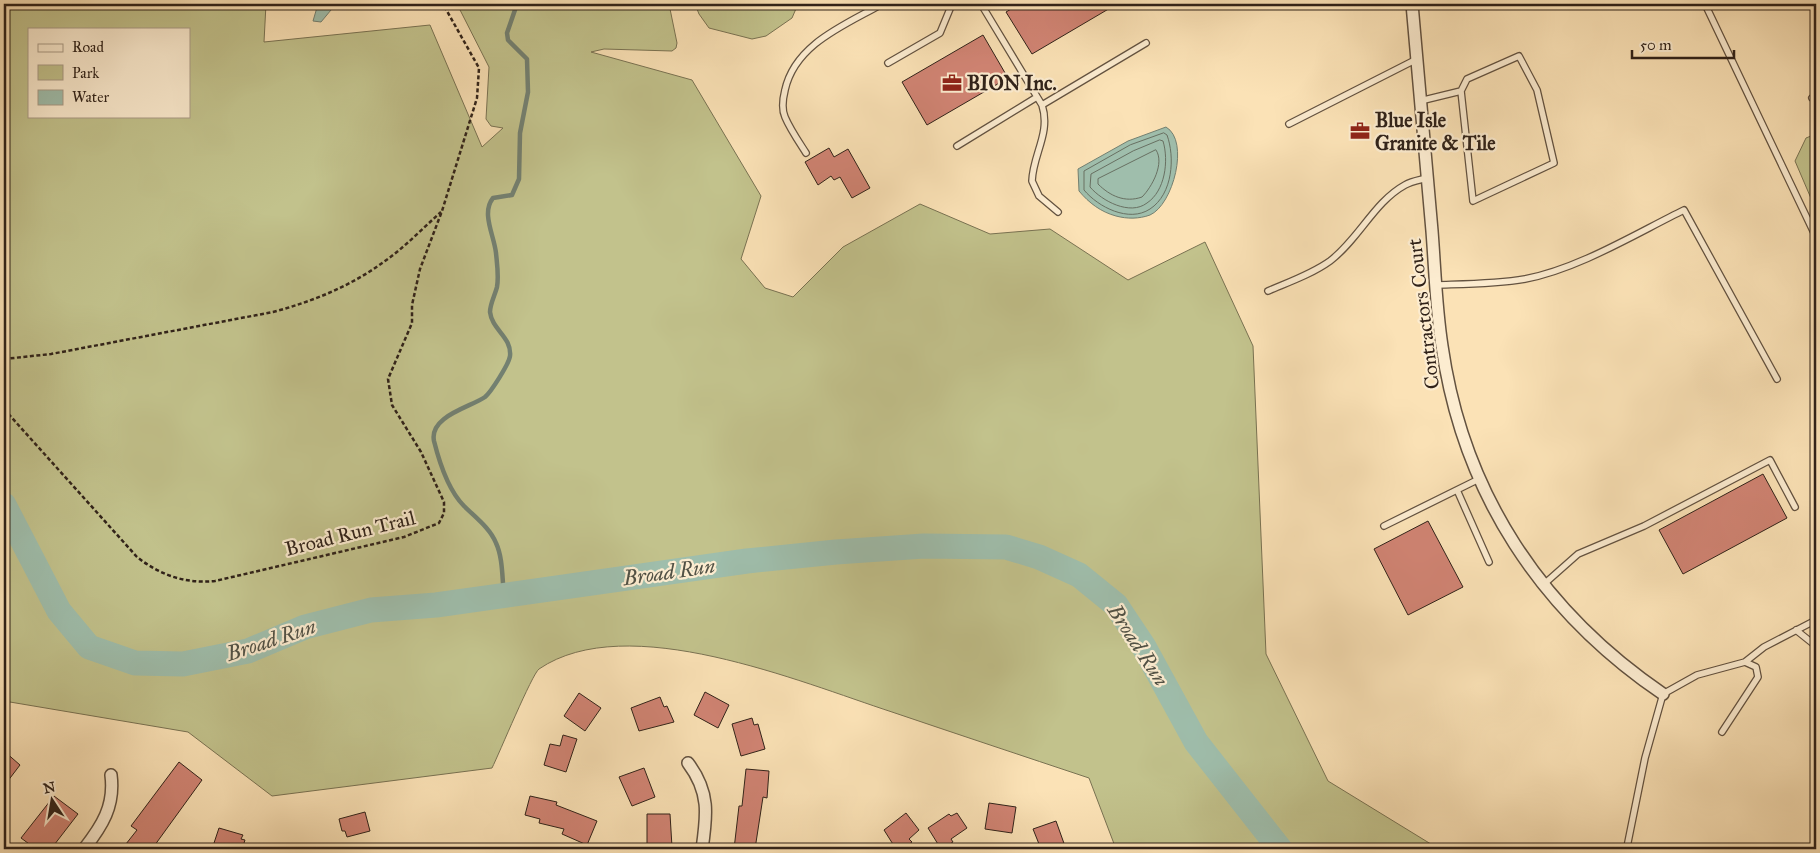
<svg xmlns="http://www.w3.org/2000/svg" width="1820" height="853" font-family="'IM FELL Great Primer',serif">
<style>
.green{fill:#c2c28c;stroke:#797252;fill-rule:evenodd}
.water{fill:#9fbeac;stroke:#738071}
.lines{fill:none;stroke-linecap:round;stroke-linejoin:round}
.shore{stroke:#687062;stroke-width:1}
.stream{stroke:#738071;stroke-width:4.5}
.river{stroke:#9fbeac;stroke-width:25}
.building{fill:#d18474;stroke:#302219}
.service-casing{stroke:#635240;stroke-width:8}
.minor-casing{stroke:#635240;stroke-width:14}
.path{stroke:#302219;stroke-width:2.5;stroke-dasharray:4 2.5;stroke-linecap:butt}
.service{stroke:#fcecd0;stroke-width:5.5}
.minor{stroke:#fcecd0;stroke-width:11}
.labels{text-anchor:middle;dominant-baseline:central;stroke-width:4.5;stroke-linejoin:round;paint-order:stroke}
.poi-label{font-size:20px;font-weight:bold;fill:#302219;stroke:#fcecd0;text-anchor:start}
.street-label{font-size:20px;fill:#302219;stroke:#fcecd0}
.water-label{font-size:21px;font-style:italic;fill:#515145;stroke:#fcecd0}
</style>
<rect width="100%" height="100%" fill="#fbe2b6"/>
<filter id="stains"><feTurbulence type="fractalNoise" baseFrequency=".004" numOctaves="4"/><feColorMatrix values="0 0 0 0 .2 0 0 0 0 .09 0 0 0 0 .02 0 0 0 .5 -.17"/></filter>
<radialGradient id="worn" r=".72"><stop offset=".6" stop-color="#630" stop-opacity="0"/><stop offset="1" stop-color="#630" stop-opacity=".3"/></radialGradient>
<path class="green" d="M4,4H266L264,42L430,25L482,147L503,128L491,126L486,119L489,67L457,4H669L677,43L676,48L672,51L604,49L591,52L692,80L761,196L741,259L765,288L793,297L843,247L920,204L990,234L1050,229L1128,280L1205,242L1253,346L1266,654L1328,781L1439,849H1116L1089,778C1023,756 957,734 892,712C800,682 627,609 539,669C532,674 499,754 492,768L272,796L188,732L4,701ZM29,29H189V116H29Z
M695,4H798L792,18L766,36L752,39L709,28L699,14Z
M1816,134V210L1795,161L1806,138Z"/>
<path class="water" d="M318,4H336L321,22L313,21Z
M1166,127C1190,141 1173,205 1150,215C1139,219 1127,219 1116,216C1101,212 1089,203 1079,191L1078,169L1128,141Z"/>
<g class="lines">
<path class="shore" d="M1164,133L1167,135C1175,157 1173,194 1150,209C1129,223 1098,207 1084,190V171L1130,145Z
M1160,140L1163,141C1169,161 1165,191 1147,203C1130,216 1102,201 1090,187L1091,174L1133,151Z
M1156,150C1165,163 1152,187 1142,197C1125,203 1110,196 1098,184V179Z"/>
<path class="stream" d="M504,595C502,578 503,558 496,543C490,528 475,517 464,506C449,491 439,461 434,441C429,416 471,407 485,397C491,392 509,364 510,356C512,337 492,330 490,312C490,304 495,295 497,287C499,276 497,264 496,253C494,235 481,213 493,198L512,195L519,179L520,133L528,92L527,59L508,40L507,33L517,4"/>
<path class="river" d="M4,505L59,611L89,647L135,663L183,664L248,651L305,627L371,610L436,605L747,561L836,552L924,546L1006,547L1039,557L1079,575L1116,605L1144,647L1196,742L1280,849"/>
</g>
<path class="building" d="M1020,4H1117L1032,54L1006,12Z
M983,35L1008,78L927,125L902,82Z
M829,148L834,157L848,149L870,188L852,198L840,177L834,180L831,176L818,185L805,162Z
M1763,474L1787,518L1683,574L1659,530Z
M1428,521L1463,587L1408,615L1374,549Z
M705,692L729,705L718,728L694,715Z
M579,693L601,708L585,731L564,716Z
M660,697L664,707L667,706L674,722L639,731L631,708Z
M752,718L754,725L758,724L765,749L741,756L732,724Z
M563,735L577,739L566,772L544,765L550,744L560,746Z
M4,751L20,765L4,786Z
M179,762L202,780L152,849H122L137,830L131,826Z
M644,768L655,797L632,806L619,777Z
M746,769L769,771L767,798L763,797L755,849H734L739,806H742Z
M54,796L78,814L51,849H36L21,838Z
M530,796L557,802L556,805L597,821L587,845L562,834L564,829L539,823L540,819L525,815Z
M989,803L1016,807L1012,833L985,829Z
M365,812L370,831L347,837L345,831H342L339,819Z
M906,813L919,830L909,839L912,842L903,849H896L884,830Z
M957,813L967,828L951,839L953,842L941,849L928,828L949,814L951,816Z
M647,814H670L672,847H647Z
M1056,821L1066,849H1041L1033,829Z
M219,828L243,835L241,839L245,840L242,849H224L213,846Z"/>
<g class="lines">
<defs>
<path id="service" d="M981,4L1042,105L1146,43
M1705,4L1816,237
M888,63L940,33L952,4
M1812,98L1816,95
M1420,101L1461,91L1467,79L1519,56L1537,90L1554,163L1473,201L1461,91
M1042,105C1051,133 1033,154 1032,181L1039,196L1058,212
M1289,124L1417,59
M957,146L1037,97
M806,153C799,142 790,129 785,117C781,108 783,98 785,90C795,44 845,25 882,4
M1436,285C1466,284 1496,284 1525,279C1578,269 1635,234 1684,210L1777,379
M1268,291C1289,282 1312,274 1330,261C1359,239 1374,202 1405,185C1412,181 1420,180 1427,178
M1457,490L1489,562
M1384,526L1479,479
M1543,585L1578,554L1644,526L1770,460L1795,507
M1796,630L1816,646
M1745,662L1764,647L1816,620
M1673,849L1627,847L1645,758L1663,694L1697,675L1745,662L1756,667L1758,677L1722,732"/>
<path id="minor" d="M1412,4C1418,79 1425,155 1432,231C1435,269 1436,308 1442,346C1463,493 1541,611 1663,694
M688,763C710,792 707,815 702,849
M84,849C102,826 115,806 111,775"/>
</defs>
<use href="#service" class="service-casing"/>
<use href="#minor" class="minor-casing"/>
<path class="path" d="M4,359L51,354L273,312C314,301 351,286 385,261C405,247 423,228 441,212
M4,409L137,557C160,575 185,584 215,581L404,537L439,523L444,513V502L421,452L392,405L388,379L412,323V305L420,269L442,211L477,98L479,68L443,4"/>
<use href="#service" class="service"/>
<use href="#minor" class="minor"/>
</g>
<defs>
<symbol id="office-bare" viewBox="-9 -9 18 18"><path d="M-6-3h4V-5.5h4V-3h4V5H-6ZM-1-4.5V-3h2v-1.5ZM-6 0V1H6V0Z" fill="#8f2418" stroke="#fcecd0" stroke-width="2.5" paint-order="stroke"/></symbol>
</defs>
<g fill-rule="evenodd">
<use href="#office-bare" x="938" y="69" width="28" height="28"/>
<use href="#office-bare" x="1346" y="117" width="28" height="28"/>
</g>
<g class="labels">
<g class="poi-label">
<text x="967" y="83">BION Inc.</text>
<text x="1375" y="120">Blue Isle<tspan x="1375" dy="23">Granite &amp; Tile</tspan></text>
</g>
<g class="street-label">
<text transform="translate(1423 314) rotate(-97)">Contractors Court</text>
<text transform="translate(350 533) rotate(-14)">Broad Run Trail</text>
</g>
<g class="water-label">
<text transform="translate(669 572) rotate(-8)">Broad Run</text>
<text transform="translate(271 640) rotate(-18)">Broad Run</text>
<text transform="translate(1138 645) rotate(57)">Broad Run</text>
</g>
</g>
<rect width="1820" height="853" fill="none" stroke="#fbe2b6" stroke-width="20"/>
<rect x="5" y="5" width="1810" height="843" fill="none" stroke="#302219" stroke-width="2.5"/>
<rect x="10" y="10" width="1800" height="833" fill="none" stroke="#302219"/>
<rect x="28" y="28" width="162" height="90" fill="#fcecd0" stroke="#aa9b87"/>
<rect x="38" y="44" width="25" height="8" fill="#fcecd0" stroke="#aa9b87"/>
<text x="72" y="52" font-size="15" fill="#302219">Road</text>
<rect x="38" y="65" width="25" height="15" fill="#c2c28c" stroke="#aa9b87"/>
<text x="72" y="78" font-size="15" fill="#302219">Park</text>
<rect x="38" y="90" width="25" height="15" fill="#9fbeac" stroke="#aa9b87"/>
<text x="72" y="102" font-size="15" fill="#302219">Water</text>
<g transform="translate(52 800) rotate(348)" stroke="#fcecd0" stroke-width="4" paint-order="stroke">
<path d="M0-4L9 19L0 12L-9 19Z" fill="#302219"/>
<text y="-8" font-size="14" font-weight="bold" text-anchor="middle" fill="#302219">N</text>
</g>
<path d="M1632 50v8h102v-8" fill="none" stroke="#302219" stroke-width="2.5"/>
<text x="1640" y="50" font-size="15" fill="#302219" stroke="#fcecd0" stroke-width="4" paint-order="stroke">50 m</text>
<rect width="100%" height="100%" filter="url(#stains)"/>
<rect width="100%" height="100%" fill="url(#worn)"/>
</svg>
